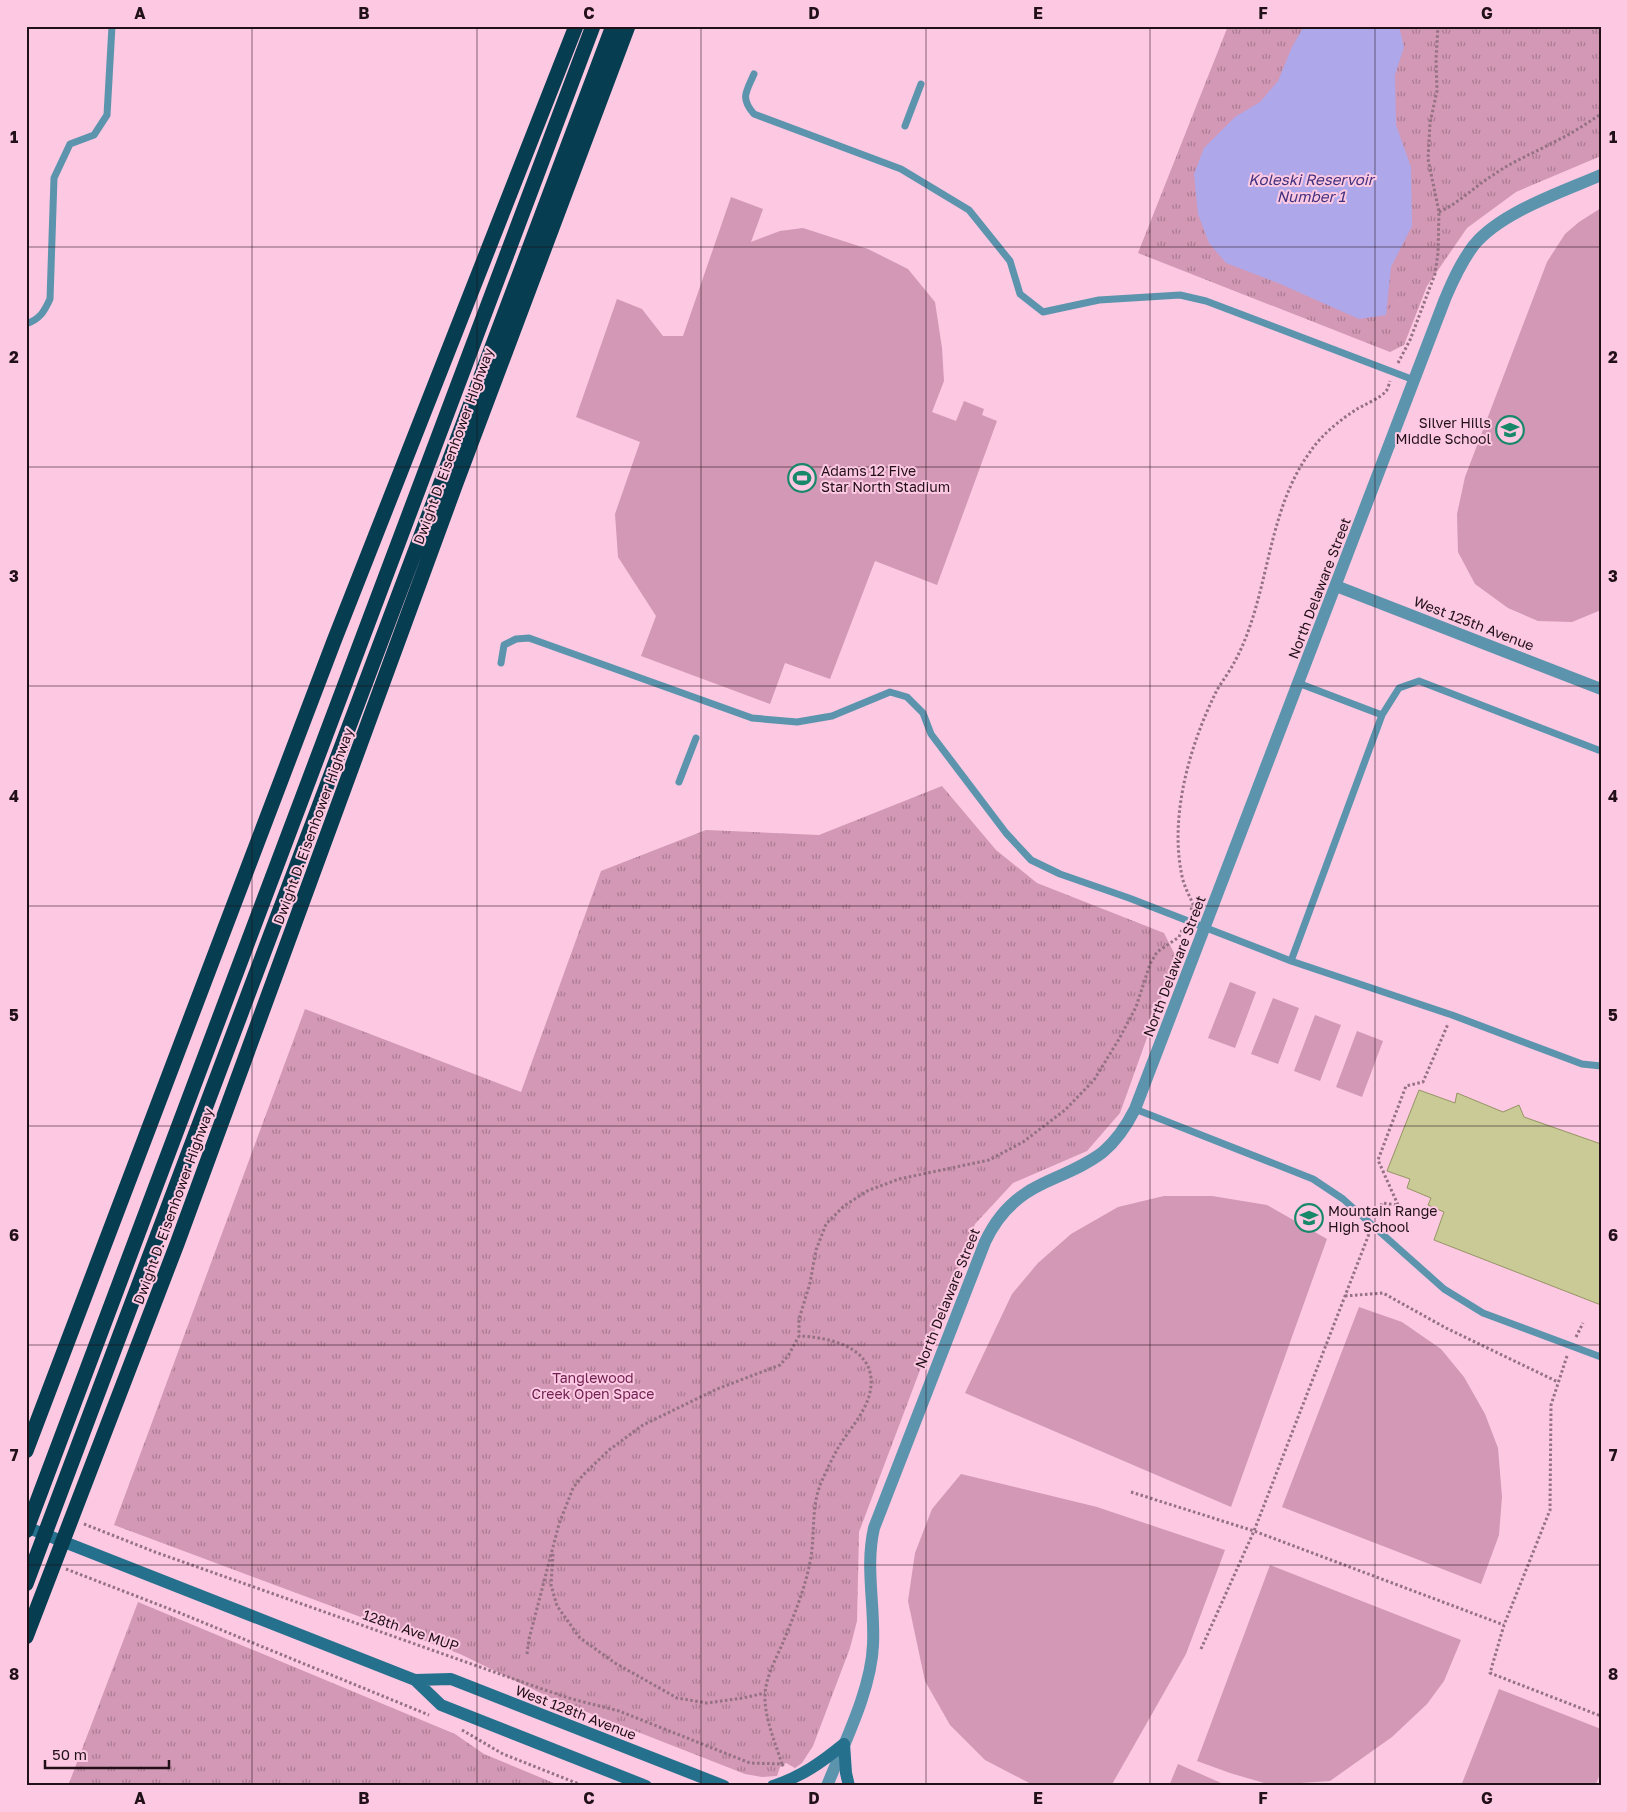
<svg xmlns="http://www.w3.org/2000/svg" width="1627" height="1812" font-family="'Golos Text',sans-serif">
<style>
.grass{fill:url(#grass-tufts)}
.pitch{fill:#d298b5}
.water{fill:#aea8eb}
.building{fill:#caca97;stroke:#959464}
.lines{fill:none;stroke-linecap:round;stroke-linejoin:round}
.path{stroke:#947183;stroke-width:3;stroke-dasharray:2.5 2.5;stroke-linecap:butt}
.lane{stroke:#5c94ad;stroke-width:7}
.street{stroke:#5c94ad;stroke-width:12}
.secondary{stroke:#25708c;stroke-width:12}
.highway{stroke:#063d50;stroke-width:15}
.grid{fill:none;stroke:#221019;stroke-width:1;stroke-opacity:0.55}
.labels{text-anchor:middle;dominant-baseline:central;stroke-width:4;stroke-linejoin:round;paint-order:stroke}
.poi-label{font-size:14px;fill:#221019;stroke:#fcc8e2;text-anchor:start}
.street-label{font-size:14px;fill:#221019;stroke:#fcc8e2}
.park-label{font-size:14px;fill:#712151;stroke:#fcc8e2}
.water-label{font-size:15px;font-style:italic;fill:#41327f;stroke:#fcc8e2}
.neatline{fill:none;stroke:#221019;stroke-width:2}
.grid-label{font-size:16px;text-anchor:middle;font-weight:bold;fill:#221019}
</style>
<defs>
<pattern id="grass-tufts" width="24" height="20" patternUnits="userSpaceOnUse" patternTransform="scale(1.25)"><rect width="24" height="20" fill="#d298b5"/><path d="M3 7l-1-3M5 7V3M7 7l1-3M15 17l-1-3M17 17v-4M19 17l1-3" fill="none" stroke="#aa7b92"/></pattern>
</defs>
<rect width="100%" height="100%" fill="#fcc8e2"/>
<path class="grass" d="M1228,26H1601V156L1516,192L1467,228L1427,286L1404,345L1390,352L1138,253Z
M942,786L996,850L1037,883L1164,933L1176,957L1120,1113L1087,1151L1013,1183L975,1224L859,1532L857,1621L850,1648L813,1746L802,1763L795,1768L786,1763L780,1767L777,1776L762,1777L745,1774L551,1698L460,1654L114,1525L305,1009L521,1092L601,871L706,830L819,835Z
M138,1602L455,1734L484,1754L561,1786H68Z"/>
<path class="pitch" d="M731,197L763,209L751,242L780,231L803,228L868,249L908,269L935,302L942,348L944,381L932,412L956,421L964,401L984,409L982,415L997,421L937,585L875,561L830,679L785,663L770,704L641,656L656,616L618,557L615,514L640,442L576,417L617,299L642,309L663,336H683Z
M1601,208V610L1572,622L1538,621L1508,608L1475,584L1458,552L1457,514L1465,477L1547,262L1565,234L1579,222Z
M1230,982L1256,992L1235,1048L1208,1038Z
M1273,998L1299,1008L1278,1064L1251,1054Z
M1315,1015L1341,1025L1320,1081L1294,1071Z
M1357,1031L1383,1041L1362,1097L1336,1087Z
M1164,1196H1212L1267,1205L1327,1239L1231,1507L965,1393L1012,1294L1038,1263L1071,1234L1118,1207Z
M1359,1307L1402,1322L1441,1349L1464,1377L1485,1414L1498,1448L1502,1497L1499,1535L1481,1584L1282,1507Z
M961,1474L1097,1507L1225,1550L1186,1654L1111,1786H1035L985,1760L950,1725L925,1681L908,1601L915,1553L932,1509Z
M1270,1565L1461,1640L1444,1681L1427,1704L1392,1737L1330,1781L1271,1785L1230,1773L1197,1761Z
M1499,1689L1601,1729V1772L1595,1786H1461Z
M1178,1764L1228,1786H1169Z"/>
<path class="water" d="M1304,26H1399L1404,47L1395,75L1396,125L1411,167L1412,226L1391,267L1386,315L1359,319L1278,283L1226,263L1209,243L1198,214L1194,174L1204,148L1235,117L1260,102L1278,81L1292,47Z"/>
<path class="building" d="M1419,1090L1455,1103L1457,1093L1503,1112L1519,1105L1524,1117L1601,1144V1305L1434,1240L1444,1212L1428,1205L1431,1198L1407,1188L1410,1179L1387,1171Z"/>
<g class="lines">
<path class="path" d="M1439,212C1459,203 1474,187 1493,175C1513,161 1536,152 1558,140C1573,133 1587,123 1601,114
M1398,363L1410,340L1435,274L1438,253L1439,212L1428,159L1430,123L1437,91L1436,59L1438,26
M1191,910L1193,904C1189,895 1184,886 1182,876C1169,816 1190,744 1217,690C1223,680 1230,671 1235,661C1241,650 1246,638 1250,626C1270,568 1273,503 1310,452C1321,435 1340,420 1357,409C1364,405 1382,397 1386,391C1388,389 1389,384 1390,381
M1398,1205L1378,1160L1406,1086L1423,1082L1448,1024
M1377,1215L1382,1203L1398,1205
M1345,1296L1383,1293L1446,1328L1558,1382
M1576,1337L1583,1323
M1567,1356L1551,1405L1550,1510L1504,1625L1490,1673L1601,1716
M1131,1492L1254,1531L1504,1625
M84,1524L155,1552L545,1690L572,1699L619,1711L750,1763L782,1764L784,1767
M553,1554L551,1585L557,1606L580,1638L615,1663L677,1698L707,1703L743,1698L765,1693
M66,1569L180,1613L429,1715
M1201,1649L1254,1531L1369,1234
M527,1654L529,1639L559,1524L573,1488L583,1475L609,1450L643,1425L717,1389L780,1365L788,1356L799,1336V1319L810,1283L816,1250L826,1224L844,1206L867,1191L899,1179L989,1160L1023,1142L1065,1110L1094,1080L1119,1039L1136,1007L1150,964L1157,952L1179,937L1182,930
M462,1730L503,1754L584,1786
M782,1764C775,1742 764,1717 765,1694C766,1676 777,1657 784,1640C795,1613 806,1586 811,1557C815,1532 811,1507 821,1483C826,1471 832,1459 838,1448C851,1426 873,1406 871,1378C868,1345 825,1337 799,1336"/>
<path class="lane" d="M754,74C746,92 740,98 754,114L901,169L969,210L1010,261L1020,294L1043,312L1099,300L1180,295L1206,301L1414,380
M905,126L921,84
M26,324C40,319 44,312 50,299L54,178L70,144L94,135L107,115L112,26
M501,663L504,645L516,639L529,638L752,718L797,722L832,716L890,692L907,697L923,713L931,734L1006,833L1031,860L1060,874L1129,898L1291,961L1452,1015L1582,1064L1601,1066
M1298,683L1382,715
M679,782L696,738
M1291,961L1382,715L1399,688L1419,681L1601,751
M1135,1109L1313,1179L1343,1199L1444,1289L1483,1313L1601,1357"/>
<path class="street" d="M1336,586L1601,689
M827,1786C844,1743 871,1691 873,1645C875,1605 865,1567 874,1528L985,1242C997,1216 1016,1196 1042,1184C1063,1174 1085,1166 1103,1152C1117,1140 1127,1125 1135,1109L1445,299C1453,280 1461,262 1474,245C1501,212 1562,192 1601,175"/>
<path class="secondary" d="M26,1527L415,1680L441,1705L646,1786
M415,1680L451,1679L724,1786
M844,1744L846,1773L849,1786
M773,1786C801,1777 822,1762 844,1744"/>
<path class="highway" d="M26,1451L334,641L576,26
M26,1531L593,26
M26,1584L613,26
M26,1637L177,1244L455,486L628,26"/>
</g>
<path class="grid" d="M252,26V1786M477,26V1786M701,26V1786M926,26V1786M1150,26V1786M1375,26V1786M26,247H1601M26,467H1601M26,686H1601M26,906H1601M26,1126H1601M26,1345H1601M26,1565H1601"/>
<defs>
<symbol id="school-ring" viewBox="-11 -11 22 22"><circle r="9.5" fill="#fcc8e2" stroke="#178868" stroke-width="1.5"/><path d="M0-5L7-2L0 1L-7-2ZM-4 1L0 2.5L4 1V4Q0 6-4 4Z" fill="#178868"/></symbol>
<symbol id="stadium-ring" viewBox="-11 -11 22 22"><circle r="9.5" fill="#fcc8e2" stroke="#178868" stroke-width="1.5"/><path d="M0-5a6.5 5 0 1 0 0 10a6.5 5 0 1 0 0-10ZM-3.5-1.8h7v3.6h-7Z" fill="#178868"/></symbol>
</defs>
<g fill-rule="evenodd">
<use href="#school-ring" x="1494" y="414" width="32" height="32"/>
<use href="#stadium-ring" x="786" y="462" width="32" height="32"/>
<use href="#school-ring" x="1293" y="1202" width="32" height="32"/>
</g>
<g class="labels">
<g class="poi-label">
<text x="1491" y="422" text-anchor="end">Silver Hills<tspan x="1491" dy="16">Middle School</tspan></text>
<text x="821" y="470">Adams 12 Five<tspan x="821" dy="16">Star North Stadium</tspan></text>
<text x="1328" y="1210">Mountain Range<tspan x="1328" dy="16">High School</tspan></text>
</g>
<g class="street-label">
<text transform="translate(453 446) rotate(-70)">Dwight D. Eisenhower Highway</text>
<text transform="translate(1319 588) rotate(-69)">North Delaware Street</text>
<text transform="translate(1474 623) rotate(21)">West 125th Avenue</text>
<text transform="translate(313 826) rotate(-70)">Dwight D. Eisenhower Highway</text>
<text transform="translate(1174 966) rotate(-69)">North Delaware Street</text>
<text transform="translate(173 1206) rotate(-70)">Dwight D. Eisenhower Highway</text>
<text transform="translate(947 1298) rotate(-68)">North Delaware Street</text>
<text transform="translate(411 1630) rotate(19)">128th Ave MUP</text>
<text transform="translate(576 1712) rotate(21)">West 128th Avenue</text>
</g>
<g class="park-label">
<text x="593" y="1377">Tanglewood<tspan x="593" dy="16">Creek Open Space</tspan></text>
</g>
<g class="water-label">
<text x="1311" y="179">Koleski Reservoir<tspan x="1311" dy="17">Number 1</tspan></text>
</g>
</g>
<rect width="1627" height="1812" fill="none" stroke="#fcc8e2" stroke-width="55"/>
<path d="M45 1760v8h124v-8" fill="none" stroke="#221019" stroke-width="2.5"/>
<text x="52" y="1760" font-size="15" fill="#221019" stroke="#fcc8e2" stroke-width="4" paint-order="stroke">50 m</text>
<rect x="28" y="28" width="1572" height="1756" class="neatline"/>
<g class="grid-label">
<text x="140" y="19">A</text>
<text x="364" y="19">B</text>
<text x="589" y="19">C</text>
<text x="814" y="19">D</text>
<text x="1038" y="19">E</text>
<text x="1263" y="19">F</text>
<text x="1487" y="19">G</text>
<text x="14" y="143">1</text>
<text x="1613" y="143">1</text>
<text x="14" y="363">2</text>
<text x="1613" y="363">2</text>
<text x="14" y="582">3</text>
<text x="1613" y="582">3</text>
<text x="14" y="802">4</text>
<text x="1613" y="802">4</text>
<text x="14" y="1021">5</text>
<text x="1613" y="1021">5</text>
<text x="14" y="1241">6</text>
<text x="1613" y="1241">6</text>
<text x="14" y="1461">7</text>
<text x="1613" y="1461">7</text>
<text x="14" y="1680">8</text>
<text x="1613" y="1680">8</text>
<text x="140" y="1804">A</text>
<text x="364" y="1804">B</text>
<text x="589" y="1804">C</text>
<text x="814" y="1804">D</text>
<text x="1038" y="1804">E</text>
<text x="1263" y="1804">F</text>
<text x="1487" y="1804">G</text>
</g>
</svg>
